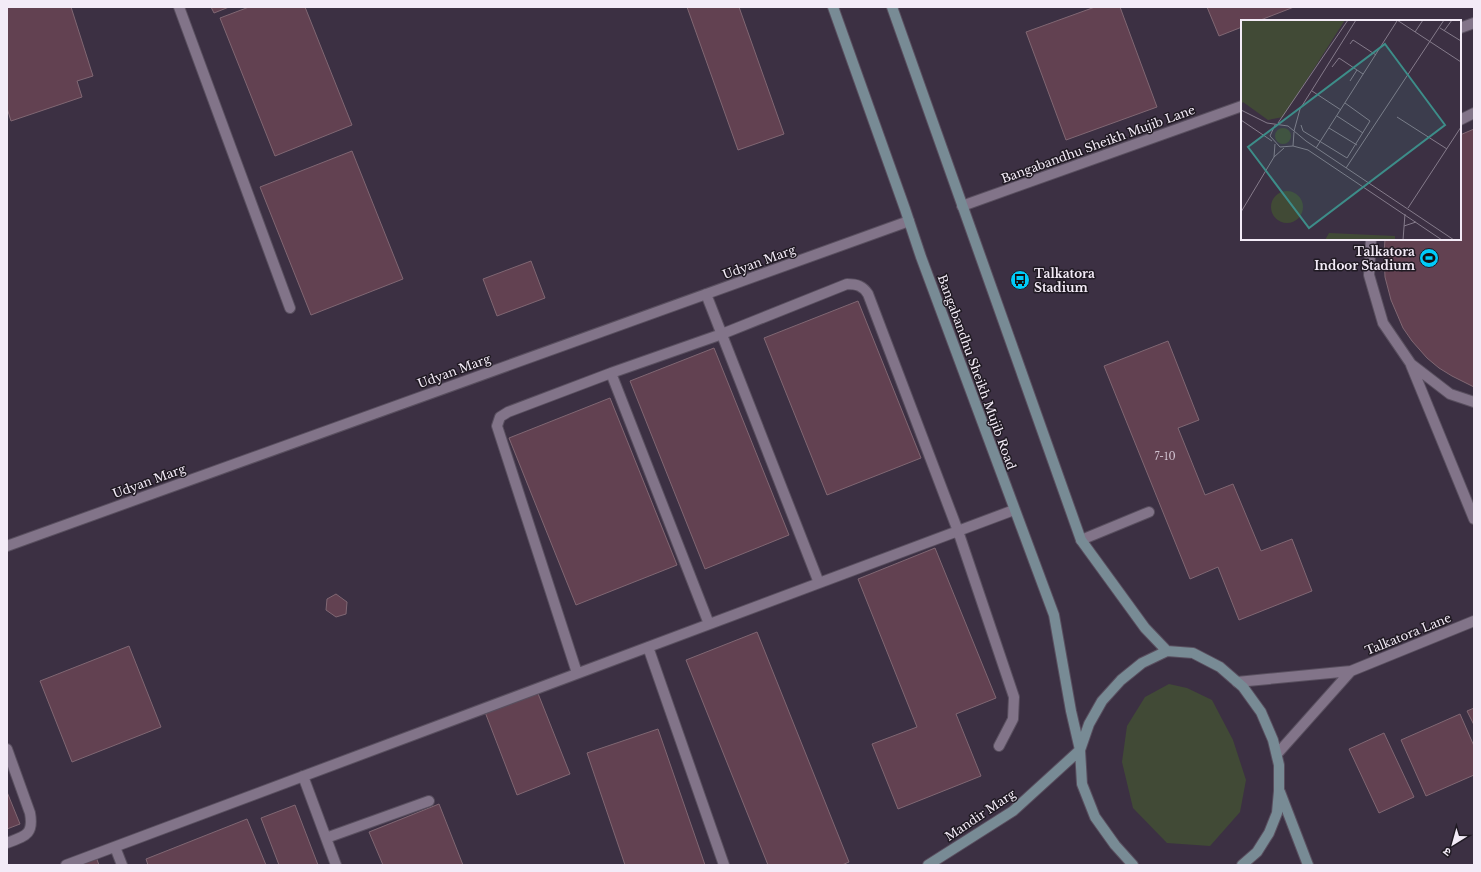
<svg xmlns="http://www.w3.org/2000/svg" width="1481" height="872" font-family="'Libre Baskerville','Noto Sans Devanagari',serif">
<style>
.green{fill:#414a36}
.building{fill:#624151;stroke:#806773}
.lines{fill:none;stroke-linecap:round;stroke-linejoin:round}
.lane-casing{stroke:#594f5f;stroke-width:12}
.street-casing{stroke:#594f5f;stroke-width:12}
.secondary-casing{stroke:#594f5f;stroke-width:12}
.lane{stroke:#827489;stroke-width:10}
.street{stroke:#827489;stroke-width:10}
.secondary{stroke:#788b95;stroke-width:10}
.labels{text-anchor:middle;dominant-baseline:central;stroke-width:3;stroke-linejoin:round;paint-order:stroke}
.number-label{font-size:10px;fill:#cfc0ce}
.street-label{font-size:12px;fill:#f3ebf7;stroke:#201a23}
.poi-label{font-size:12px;font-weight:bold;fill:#f3ebf7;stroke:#201a23;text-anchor:end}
.inset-road{fill:none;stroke:#857b8b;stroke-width:1}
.view{fill:#3d8d89;fill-opacity:0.15;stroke:#3d8d89;stroke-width:2}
.inset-edge{fill:none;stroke:#f3ebf7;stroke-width:2}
</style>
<rect width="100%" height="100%" fill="#3c3043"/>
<path class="green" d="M1169,684L1187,688L1212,700L1233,740L1246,780L1240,812L1210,846L1167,843L1133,808L1122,762L1127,726L1145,697Z"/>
<path class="building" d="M7,7H71L93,76L77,81L82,97L11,121L7,108Z
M211,7H229L214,13Z
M249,7H305L352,125L275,156L220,18Z
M687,7H739L784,134L738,150Z
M1095,7H1120L1157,107L1066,140L1026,32Z
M1207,7H1294L1258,21H1242V27L1219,36Z
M1474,129V387L1452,376L1439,368L1427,358L1412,341L1403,328L1391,300L1385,277L1384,254L1385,239H1460V135Z
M352,151L403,279L311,315L260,187Z
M531,261L545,298L497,316L483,279Z
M858,301L921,458L827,495L764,338Z
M1168,341L1199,420L1178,428L1205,495L1233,484L1261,551L1292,539L1312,591L1239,620L1218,567L1190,579L1104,366Z
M714,348L789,535L705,569L630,381Z
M610,398L677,565L576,605L509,438Z
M935,548L996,698L956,714L981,776L898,809L872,744L917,727L858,579Z
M336,594L347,602L346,614L336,617L326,610L327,599Z
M757,632L849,862L842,865H768L686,660Z
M129,646L161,727L72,762L40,681Z
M537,691L570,774L517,795L485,712Z
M1474,708V725L1467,711Z
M1460,714L1474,746V775L1426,796L1401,740Z
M658,729L705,865H625L587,753Z
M1384,733L1414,797L1379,813L1349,749Z
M7,792L20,824L7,829Z
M439,804L463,865H383L369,832Z
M295,805L318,865H279L261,818Z
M247,819L266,865H148L146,859Z
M96,857L99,865H76Z"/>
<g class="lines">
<defs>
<path id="lane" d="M1460,28L1474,23
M1460,120L1474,113
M962,206L1242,106
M1371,239L1369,275L1383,323L1411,364L1450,394L1474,402
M1411,365L1474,519
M1081,540L1149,512
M7,749L30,813C34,835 25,836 7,843"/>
<path id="street" d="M179,7L290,308
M706,294L819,583
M611,373L709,624
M7,546L909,221
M648,647L724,865
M1351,671L1474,621
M577,673L497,426L500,417L508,412L611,373L722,334L847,284C857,284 863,286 868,294L958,531L1014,697L1013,719L999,746
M1237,682L1351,671L1277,754
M303,776L336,865
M326,838L429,801
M115,847L122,865
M66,865L1014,510"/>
<path id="secondary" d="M833,7L905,209L921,257L1054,615L1071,711L1080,750
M892,7L1081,540L1145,628L1167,651
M1280,792L1308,865
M928,865L1013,811L1080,750
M1133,865L1115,845L1095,817L1082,784L1080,750L1089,724L1102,701L1121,680L1142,663L1167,651L1193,653L1220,667L1243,687L1261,712L1273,740L1279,765V791L1277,813L1269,833L1257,852L1242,865"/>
</defs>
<use href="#lane" class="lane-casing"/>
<use href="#street" class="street-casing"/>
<use href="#secondary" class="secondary-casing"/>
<use href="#lane" class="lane"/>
<use href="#street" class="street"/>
<use href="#secondary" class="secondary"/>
</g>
<defs>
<symbol id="stadium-disc" viewBox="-11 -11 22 22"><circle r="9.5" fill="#00cbf8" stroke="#201a23"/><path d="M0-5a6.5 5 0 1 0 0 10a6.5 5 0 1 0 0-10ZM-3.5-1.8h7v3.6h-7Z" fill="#111"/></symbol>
<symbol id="bus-disc" viewBox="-11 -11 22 22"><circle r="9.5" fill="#00cbf8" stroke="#201a23"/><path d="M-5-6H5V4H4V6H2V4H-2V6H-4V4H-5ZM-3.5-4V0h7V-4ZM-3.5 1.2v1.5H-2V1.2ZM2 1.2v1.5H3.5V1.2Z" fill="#111"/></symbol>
</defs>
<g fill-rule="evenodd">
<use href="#stadium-disc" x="1418" y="247" width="22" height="22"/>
<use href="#bus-disc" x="1009" y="269" width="22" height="22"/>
</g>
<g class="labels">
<g class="number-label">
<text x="1165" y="456">7-10</text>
</g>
<g class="street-label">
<text transform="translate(1098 144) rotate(-20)">Bangabandhu Sheikh Mujib Lane</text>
<text transform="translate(759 262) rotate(-20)">Udyan Marg</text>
<text transform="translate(454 371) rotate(-20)">Udyan Marg</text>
<text transform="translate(977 372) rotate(70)">Bangabandhu Sheikh Mujib Road</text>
<text transform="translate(149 481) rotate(-20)">Udyan Marg</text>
<text transform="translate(1408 634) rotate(-22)">Talkatora Lane</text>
<text transform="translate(980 815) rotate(-34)">Mandir Marg</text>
</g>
<g class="poi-label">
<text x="1415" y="251">Talkatora<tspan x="1415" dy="14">Indoor Stadium</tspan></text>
<text x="1034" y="273" text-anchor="start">Talkatora<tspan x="1034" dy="14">Stadium</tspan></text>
</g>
</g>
<g transform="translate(1241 20)">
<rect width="220" height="220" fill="#3c3043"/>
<path d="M0,0H104L42,97L27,100L2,82L0,85ZM34 116a8 8 0 1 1 16 0a8 8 0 1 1-16 0ZM30 187a16 16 0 1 1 32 0a16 16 0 1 1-32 0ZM88,213L154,216V220H84Z" fill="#414a36"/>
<path class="inset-road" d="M156,0L220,42M199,8L220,21M203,11L211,0M174,12L182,0M109,24L112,20L135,35M91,47L98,38L122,54M109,61L116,50M71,71L100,90M0,90L26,103L47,106L65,121L213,220M96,96L122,113M156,97L206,129M0,100L31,121M37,103L107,0M34,105L29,116L39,127L52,126L53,112M60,105L62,111L106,138L129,101L104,83M88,108L116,125M53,111L59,89L115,0M34,124L33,137L43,128M52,126L67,130L201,220M75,128L156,1M105,148L203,0M167,188L220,107M0,192L33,137M163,206L175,202M162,220L164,194"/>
<path class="view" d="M144,24L204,105L68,208L7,127Z"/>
<rect width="220" height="220" class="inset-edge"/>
</g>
<rect width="1481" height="872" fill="none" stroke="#f3ebf7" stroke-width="16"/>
<g transform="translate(1453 844) rotate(217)" stroke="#201a23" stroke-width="3" paint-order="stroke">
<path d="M0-3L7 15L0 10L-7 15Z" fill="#f3ebf7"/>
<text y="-6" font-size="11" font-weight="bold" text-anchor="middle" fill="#f3ebf7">उ</text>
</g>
</svg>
